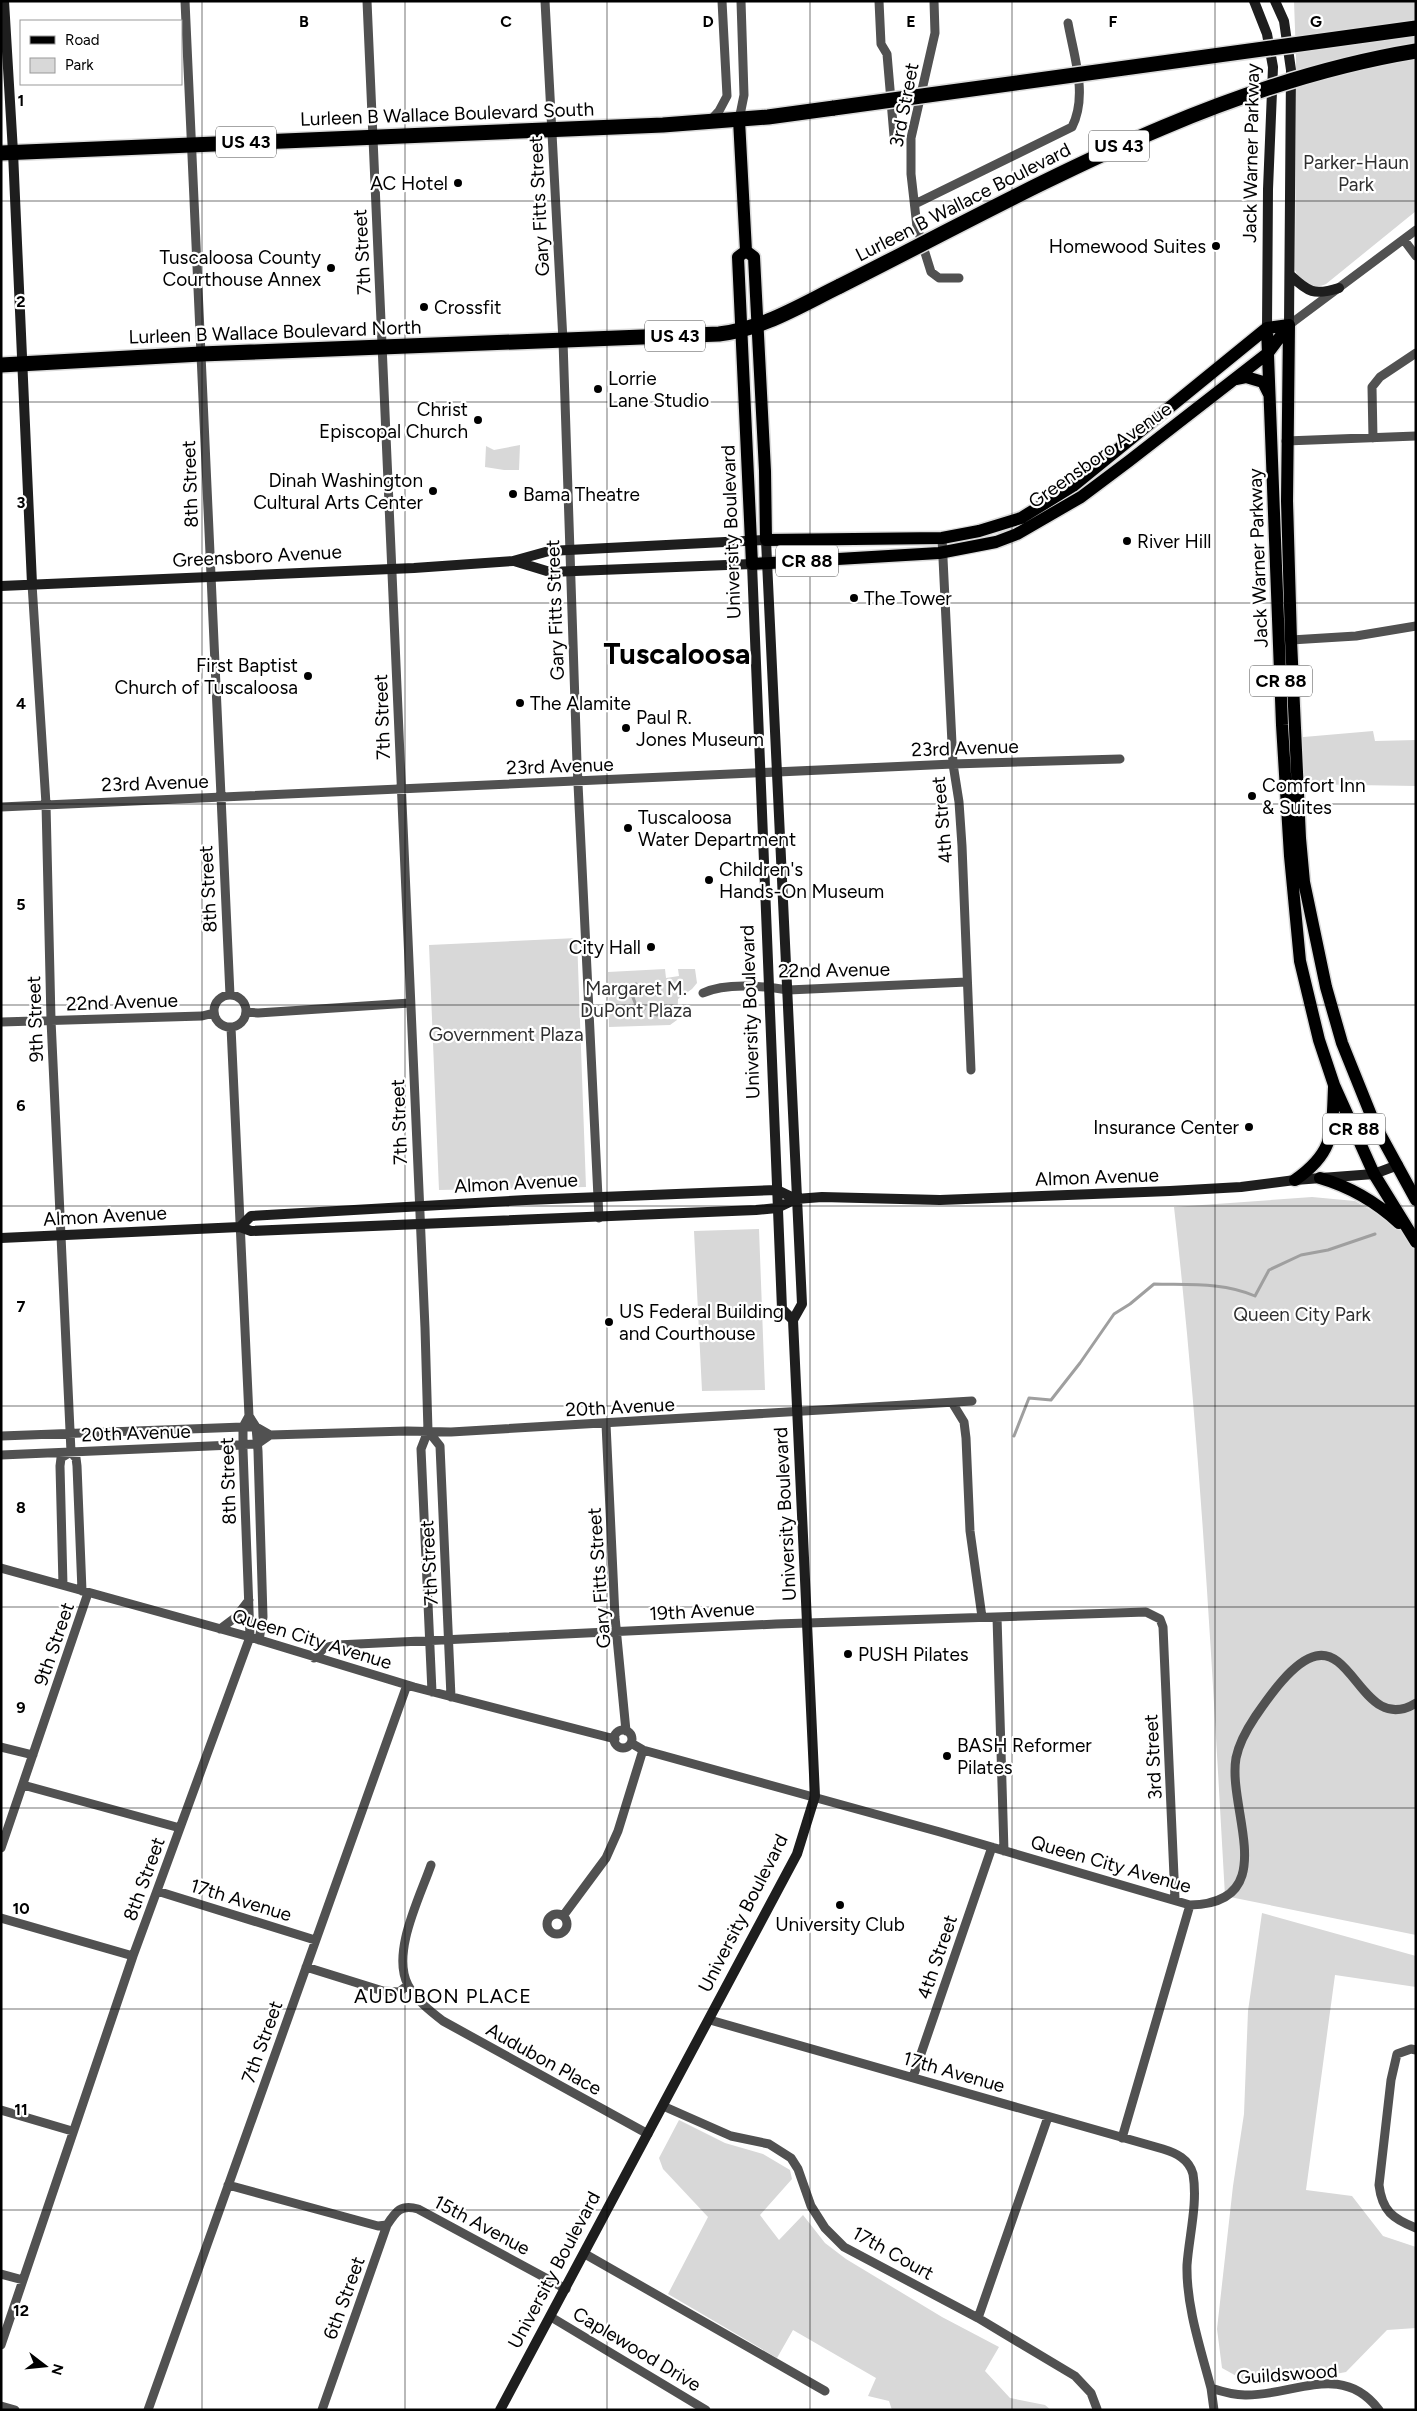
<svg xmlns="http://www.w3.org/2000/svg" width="1417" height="2411" font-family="Figtree,sans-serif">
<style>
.green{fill:#d8d8d8}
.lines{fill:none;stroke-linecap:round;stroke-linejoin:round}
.stream{stroke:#9f9f9f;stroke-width:3}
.primary-casing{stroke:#dbdbdb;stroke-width:15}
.highway-casing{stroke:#dbdbdb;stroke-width:18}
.street{stroke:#515151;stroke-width:9}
.secondary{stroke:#1e1e1e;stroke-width:10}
.primary{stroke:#000;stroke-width:12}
.highway{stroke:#000;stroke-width:15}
.highway-bridge-casing{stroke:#dbdbdb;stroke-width:18;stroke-linecap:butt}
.highway-bridge{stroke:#000;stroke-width:15}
.grid{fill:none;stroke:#000;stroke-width:1;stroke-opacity:0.55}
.poi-dot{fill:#000;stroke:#fff;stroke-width:2}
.labels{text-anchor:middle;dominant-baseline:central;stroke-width:4.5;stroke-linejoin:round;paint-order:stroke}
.shield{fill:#fff;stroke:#4c4c4c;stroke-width:1}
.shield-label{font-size:18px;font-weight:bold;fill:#000}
.street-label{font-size:19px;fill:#000;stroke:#fff}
.park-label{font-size:19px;fill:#2f2f2f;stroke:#fff}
.poi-label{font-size:19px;fill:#000;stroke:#fff;text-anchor:start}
.neighbourhood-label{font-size:20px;letter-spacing:1px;fill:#000;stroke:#fff}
.town-label{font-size:29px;font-weight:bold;fill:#000;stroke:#fff}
.grid-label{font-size:16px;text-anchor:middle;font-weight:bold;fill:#000;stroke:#fff;stroke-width:4.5;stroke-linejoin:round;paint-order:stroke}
</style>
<rect width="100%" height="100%" fill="#fff"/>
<path class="green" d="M1294,1H1416V211L1326,284C1313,290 1300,283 1295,270L1296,57Z
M520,445L519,470H504L485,467L486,446L494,450Z
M1373,731L1375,741L1416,740V786L1294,784L1292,738Z
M577,938L586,1187L439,1190L429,945Z
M665,969L666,978L679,976L678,969H695L697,983L692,989L678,999L677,1020L670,1025L609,1027L608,972Z
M1312,1197L1355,1201L1409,1232L1416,1242V1935L1225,1896C1212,1666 1200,1436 1174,1207Z
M759,1229L765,1390L702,1391L694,1231Z
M1262,1913L1416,1956V1987L1335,1975L1306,2190L1352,2196L1383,2236L1416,2247V2328L1387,2330L1346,2372L1299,2381L1249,2383L1222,2368L1217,2329L1233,2186L1244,2114L1248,2011Z
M679,2120L725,2143L763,2154L790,2170L792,2179L760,2215L779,2240L803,2215L825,2243L846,2259L942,2317L999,2347L985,2371L1010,2398L1045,2405L1051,2410H892L889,2401L868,2396L876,2378L793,2330L777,2358L668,2294L708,2217L663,2169L659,2158Z"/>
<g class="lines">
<path class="stream" d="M636,984L632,995L636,1005L644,1009
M650,1012L657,1015L661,1013
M1014,1436L1029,1398L1051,1400L1080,1363L1114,1314L1130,1304L1154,1284C1188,1285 1223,1282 1255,1296L1269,1270L1301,1255L1328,1250L1375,1234"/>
<defs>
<path id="primary" d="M739,120L746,251L754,257L765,471L766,540L942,538L979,531L1021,518L1073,486L1267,328L1289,325
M746,251L738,257L752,564L939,553L996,542L1017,534L1081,497L1129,461L1268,353L1289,325
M1289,325L1287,501L1291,640L1300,838L1304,882L1326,987L1342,1043L1375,1125L1416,1200
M1267,328L1282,725L1290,856L1300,961L1319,1040L1334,1085L1374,1174L1416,1242
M1236,379L1246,377L1263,382L1269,394
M1320,1178C1351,1187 1375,1201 1399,1223
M1295,1180C1335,1152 1332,1132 1334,1087"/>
<path id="highway" d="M1,153L663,125L768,117L834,108
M1,365L201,354L719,334C763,329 801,305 840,286"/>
</defs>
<use href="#primary" class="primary-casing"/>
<use href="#highway" class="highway-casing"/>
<path class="street" d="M185,1L230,995
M367,1L425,1328L428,1431L421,1449L432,1692
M545,1L563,341L577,763L599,1218
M879,1L881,44L887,54L894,136
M934,1L935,33L911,138V174L917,227L931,272L939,278H959
M739,120L744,95L741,1
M709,122L719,111L727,96L722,1
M915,204L1072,127C1088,95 1074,57 1068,23
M1404,240L1416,256
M1289,325L1416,230
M1373,438L1372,387L1380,377L1416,353
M1286,441L1416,436
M942,538L953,764L959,802L962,846L971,1070
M32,584L46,804L51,1020L71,1452L76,1458L77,1466L82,1591
M1291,640L1356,636L1416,626
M1,807L953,764L1120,759
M703,993C727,982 763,986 788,990L967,982
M214 1011a16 16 0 1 1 32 0a16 16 0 1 1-32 0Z
M246,1012L258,1013L410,1003
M1,1022L202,1016L214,1013
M231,1027L249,1416L256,1427L258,1451L263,1617L259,1640
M953,1404L964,1422L966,1438L970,1531L982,1617
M606,1424L615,1617L626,1731
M428,1431L440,1446L451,1697
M1,1436L243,1427H256L270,1435L407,1431L451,1432L972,1401
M1,1455L257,1444L270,1435
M1,1568L250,1637L414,1687L615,1739
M63,1585L60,1466L61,1458L71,1452
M997,1617L1004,1851
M220,1629L236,1617L249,1600
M314,1658L324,1648L337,1645L776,1624L1146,1612L1160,1619L1163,1627L1175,1899
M614 1739a9 9 0 1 1 18 0a9 9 0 1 1-18 0Z
M631,1743L643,1750L940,1832L1190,1905C1283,1903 1227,1810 1236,1758C1239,1743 1247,1729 1255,1717C1268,1698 1293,1661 1316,1656C1354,1647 1366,1734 1416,1703
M1,1747L33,1755
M23,1785L180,1828
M1,1848L88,1593
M431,1865C420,1897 391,1953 408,1985C416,2000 430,2011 443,2021L648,2134
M157,1891L315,1940
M547 1924a10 10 0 1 1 20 0a10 10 0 1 1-20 0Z
M563,1916L606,1858L618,1831L643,1750
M1,1918L133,1956
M306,1967L383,1991L399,1992L408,1985
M710,2020L1163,2149C1176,2153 1189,2159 1193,2174C1198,2204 1189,2236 1187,2265C1186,2306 1201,2350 1211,2388
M1416,2050L1411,2049L1397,2054L1391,2080L1379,2185C1382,2211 1393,2219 1416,2228
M913,2077L992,1847
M663,2106L731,2136L769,2144L791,2158L798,2169L811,2206L825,2228L844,2247L978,2318L1075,2376L1091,2393L1097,2409
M1,2110L72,2131
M1122,2138L1190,1905
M228,2185L378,2226L387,2225
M585,2254L825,2391
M1,2274L23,2280
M551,2317L706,2410
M978,2318L1048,2117
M1,2345L133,1956L250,1637L243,1450V1427L249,1416
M1,2406L15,2410
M148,2410L407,1685
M322,2410L387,2225C396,2211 401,2204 418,2209L566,2289
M1214,2410L1211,2388C1223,2392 1233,2395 1245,2395C1294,2396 1342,2361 1379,2410"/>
<path class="secondary" d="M4,1L13,152L32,584
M1254,1L1267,34L1273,67L1268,189L1267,328
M1275,1L1284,21L1291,70L1289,325
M1290,275C1308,292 1314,296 1339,288
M514,561L550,572L752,564L782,1309L793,1320
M1,586L414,568L513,561L549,551L766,540L802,1304L793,1320L815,1796L797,1854L500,2410
M240,1227L251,1216L526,1200L777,1190L796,1199
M1,1238L240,1227L251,1231L756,1210L777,1208L796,1199L822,1197L940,1200L1170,1191L1241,1187L1295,1180L1374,1174L1398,1165"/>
<use href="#primary" class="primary"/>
<use href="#highway" class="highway"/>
<defs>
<path id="highway-bridge" d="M834,108L1416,28
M840,286C1025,193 1209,85 1416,51"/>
</defs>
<use href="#highway-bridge" class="highway-bridge-casing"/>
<use href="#highway-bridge" class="highway-bridge"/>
</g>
<path class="grid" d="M202,1V2410M405,1V2410M607,1V2410M810,1V2410M1012,1V2410M1215,1V2410M1,201H1416M1,402H1416M1,603H1416M1,804H1416M1,1005H1416M1,1206H1416M1,1406H1416M1,1607H1416M1,1808H1416M1,2009H1416M1,2210H1416"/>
<g class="poi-dot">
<circle cx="458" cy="183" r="5"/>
<circle cx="1216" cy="246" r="5"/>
<circle cx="331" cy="268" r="5"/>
<circle cx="424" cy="307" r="5"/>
<circle cx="598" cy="389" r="5"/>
<circle cx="478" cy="420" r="5"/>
<circle cx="433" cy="491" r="5"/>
<circle cx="513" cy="494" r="5"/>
<circle cx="1127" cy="541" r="5"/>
<circle cx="854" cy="598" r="5"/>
<circle cx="308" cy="676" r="5"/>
<circle cx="520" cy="703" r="5"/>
<circle cx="626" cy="728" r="5"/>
<circle cx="1252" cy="796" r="5"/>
<circle cx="628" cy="828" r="5"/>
<circle cx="709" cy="880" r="5"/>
<circle cx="651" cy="947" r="5"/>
<circle cx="1249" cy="1127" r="5"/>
<circle cx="609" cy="1322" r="5"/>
<circle cx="848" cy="1654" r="5"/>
<circle cx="947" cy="1756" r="5"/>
<circle cx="840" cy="1905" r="5"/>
</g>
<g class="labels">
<g class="shield">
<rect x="216" y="126.5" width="60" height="31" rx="4"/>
<rect x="1089" y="130.5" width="60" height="31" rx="4"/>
<rect x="645" y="320.5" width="60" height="31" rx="4"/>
<rect x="776" y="545.5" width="62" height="31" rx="4"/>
<rect x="1250" y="665.5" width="62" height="31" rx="4"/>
<rect x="1323" y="1113.5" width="62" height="31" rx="4"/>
</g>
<g class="shield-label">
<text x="246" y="142">US 43</text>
<text x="1119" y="146">US 43</text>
<text x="675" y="336">US 43</text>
<text x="807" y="561">CR 88</text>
<text x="1281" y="681">CR 88</text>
<text x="1354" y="1129">CR 88</text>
</g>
<g class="street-label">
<text transform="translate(904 105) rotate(-79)">3rd Street</text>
<text transform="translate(447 114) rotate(-2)">Lurleen B Wallace Boulevard South</text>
<text transform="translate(1251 153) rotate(-89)">Jack Warner Parkway</text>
<text transform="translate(963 202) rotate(-27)">Lurleen B Wallace Boulevard</text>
<text transform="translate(539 206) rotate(-93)">Gary Fitts Street</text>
<text transform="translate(362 252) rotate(-93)">7th Street</text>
<text transform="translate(275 332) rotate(-2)">Lurleen B Wallace Boulevard North</text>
<text transform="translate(1100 455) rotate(-35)">Greensboro Avenue</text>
<text transform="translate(190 484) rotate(-92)">8th Street</text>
<text transform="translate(731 532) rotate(-92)">University Boulevard</text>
<text transform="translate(257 556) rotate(-3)">Greensboro Avenue</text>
<text transform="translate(1258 558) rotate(-92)">Jack Warner Parkway</text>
<text transform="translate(555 610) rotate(-92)">Gary Fitts Street</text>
<text transform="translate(382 717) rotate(-92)">7th Street</text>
<text transform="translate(965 748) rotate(-2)">23rd Avenue</text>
<text transform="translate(560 766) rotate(-2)">23rd Avenue</text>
<text transform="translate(155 783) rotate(-2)">23rd Avenue</text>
<text transform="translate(942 820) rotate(-95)">4th Street</text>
<text transform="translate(208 889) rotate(-93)">8th Street</text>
<text transform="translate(834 970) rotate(-1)">22nd Avenue</text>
<text transform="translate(122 1002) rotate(-2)">22nd Avenue</text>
<text transform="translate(750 1012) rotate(-92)">University Boulevard</text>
<text transform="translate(35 1019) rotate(-92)">9th Street</text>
<text transform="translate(399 1122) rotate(-92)">7th Street</text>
<text transform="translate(1097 1177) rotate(-2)">Almon Avenue</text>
<text transform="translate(516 1183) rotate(-3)">Almon Avenue</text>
<text transform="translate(105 1216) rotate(-3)">Almon Avenue</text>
<text transform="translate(620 1407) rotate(-3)">20th Avenue</text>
<text transform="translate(136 1433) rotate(-2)">20th Avenue</text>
<text transform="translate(228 1481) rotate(-92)">8th Street</text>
<text transform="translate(785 1514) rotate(-93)">University Boulevard</text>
<text transform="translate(429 1563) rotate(-93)">7th Street</text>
<text transform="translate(599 1578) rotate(-94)">Gary Fitts Street</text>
<text transform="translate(702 1611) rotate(-3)">19th Avenue</text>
<text transform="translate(312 1639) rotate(17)">Queen City Avenue</text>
<text transform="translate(54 1644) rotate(-71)">9th Street</text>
<text transform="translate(1153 1757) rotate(-93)">3rd Street</text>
<text transform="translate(1111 1864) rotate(16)">Queen City Avenue</text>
<text transform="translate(144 1879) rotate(-70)">8th Street</text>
<text transform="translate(241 1900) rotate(17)">17th Avenue</text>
<text transform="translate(743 1913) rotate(-63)">University Boulevard</text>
<text transform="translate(937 1957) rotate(-71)">4th Street</text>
<text transform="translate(262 2042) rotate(-70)">7th Street</text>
<text transform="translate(544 2059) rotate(29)">Audubon Place</text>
<text transform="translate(954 2072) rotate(16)">17th Avenue</text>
<text transform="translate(482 2225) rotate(28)">15th Avenue</text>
<text transform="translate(893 2253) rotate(29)">17th Court</text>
<text transform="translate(554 2270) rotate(-62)">University Boulevard</text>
<text transform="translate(344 2298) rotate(-70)">6th Street</text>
<text transform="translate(637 2349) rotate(31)">Caplewood Drive</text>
<text transform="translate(1287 2374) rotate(-4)">Guildswood</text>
</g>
<g class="park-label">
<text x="1356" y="162">Parker-Haun<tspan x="1356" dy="22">Park</tspan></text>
<text x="636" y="988">Margaret M.<tspan x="636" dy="22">DuPont Plaza</tspan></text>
<text x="506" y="1034">Government Plaza</text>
<text x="1302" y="1314">Queen City Park</text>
</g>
<g class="poi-label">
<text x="448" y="183" text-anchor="end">AC Hotel</text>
<text x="1206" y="246" text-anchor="end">Homewood Suites</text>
<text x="321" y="257" text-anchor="end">Tuscaloosa County<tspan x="321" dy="22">Courthouse Annex</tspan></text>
<text x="434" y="307">Crossfit</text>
<text x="608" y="378">Lorrie<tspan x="608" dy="22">Lane Studio</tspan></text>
<text x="468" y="409" text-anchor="end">Christ<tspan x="468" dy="22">Episcopal Church</tspan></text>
<text x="423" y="480" text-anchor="end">Dinah Washington<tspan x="423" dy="22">Cultural Arts Center</tspan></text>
<text x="523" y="494">Bama Theatre</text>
<text x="1137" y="541">River Hill</text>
<text x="864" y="598">The Tower</text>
<text x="298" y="665" text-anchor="end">First Baptist<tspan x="298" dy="22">Church of Tuscaloosa</tspan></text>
<text x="530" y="703">The Alamite</text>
<text x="636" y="717">Paul R.<tspan x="636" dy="22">Jones Museum</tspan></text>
<text x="1262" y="785">Comfort Inn<tspan x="1262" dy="22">&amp; Suites</tspan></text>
<text x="638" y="817">Tuscaloosa<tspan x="638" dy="22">Water Department</tspan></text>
<text x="719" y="869">Children's<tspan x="719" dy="22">Hands-On Museum</tspan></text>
<text x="641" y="947" text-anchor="end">City Hall</text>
<text x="1239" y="1127" text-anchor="end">Insurance Center</text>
<text x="619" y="1311">US Federal Building<tspan x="619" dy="22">and Courthouse</tspan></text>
<text x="858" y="1654">PUSH Pilates</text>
<text x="957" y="1745">BASH Reformer<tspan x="957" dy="22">Pilates</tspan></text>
<text x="840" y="1924" text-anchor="middle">University Club</text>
</g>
<g class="neighbourhood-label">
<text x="443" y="1996">AUDUBON PLACE</text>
</g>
<g class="town-label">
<text x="677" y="653">Tuscaloosa</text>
</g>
</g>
<g class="grid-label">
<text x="304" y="27">B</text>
<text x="506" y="27">C</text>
<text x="708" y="27">D</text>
<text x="911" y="27">E</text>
<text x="1113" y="27">F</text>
<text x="1316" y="27">G</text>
<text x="21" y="106">1</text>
<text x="21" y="307">2</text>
<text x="21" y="508">3</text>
<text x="21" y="709">4</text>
<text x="21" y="910">5</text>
<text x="21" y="1111">6</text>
<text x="21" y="1312">7</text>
<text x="21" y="1513">8</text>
<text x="21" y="1713">9</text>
<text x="21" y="1914">10</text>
<text x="21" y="2115">11</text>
<text x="21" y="2316">12</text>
</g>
<rect width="1417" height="2411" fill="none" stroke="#000000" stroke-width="5"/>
<rect x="20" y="20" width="162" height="65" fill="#ffffff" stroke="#999999"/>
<rect x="30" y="36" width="25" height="8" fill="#000000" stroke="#999999"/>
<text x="65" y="45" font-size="15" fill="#000000">Road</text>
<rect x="30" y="58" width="25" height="15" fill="#d8d8d8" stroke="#999999"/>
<text x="65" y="70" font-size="15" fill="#000000">Park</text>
<g transform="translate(45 2366) rotate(106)" stroke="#ffffff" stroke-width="4" paint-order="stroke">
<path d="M0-4L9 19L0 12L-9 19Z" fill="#000000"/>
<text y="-8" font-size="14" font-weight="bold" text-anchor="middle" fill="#000000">N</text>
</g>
</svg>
